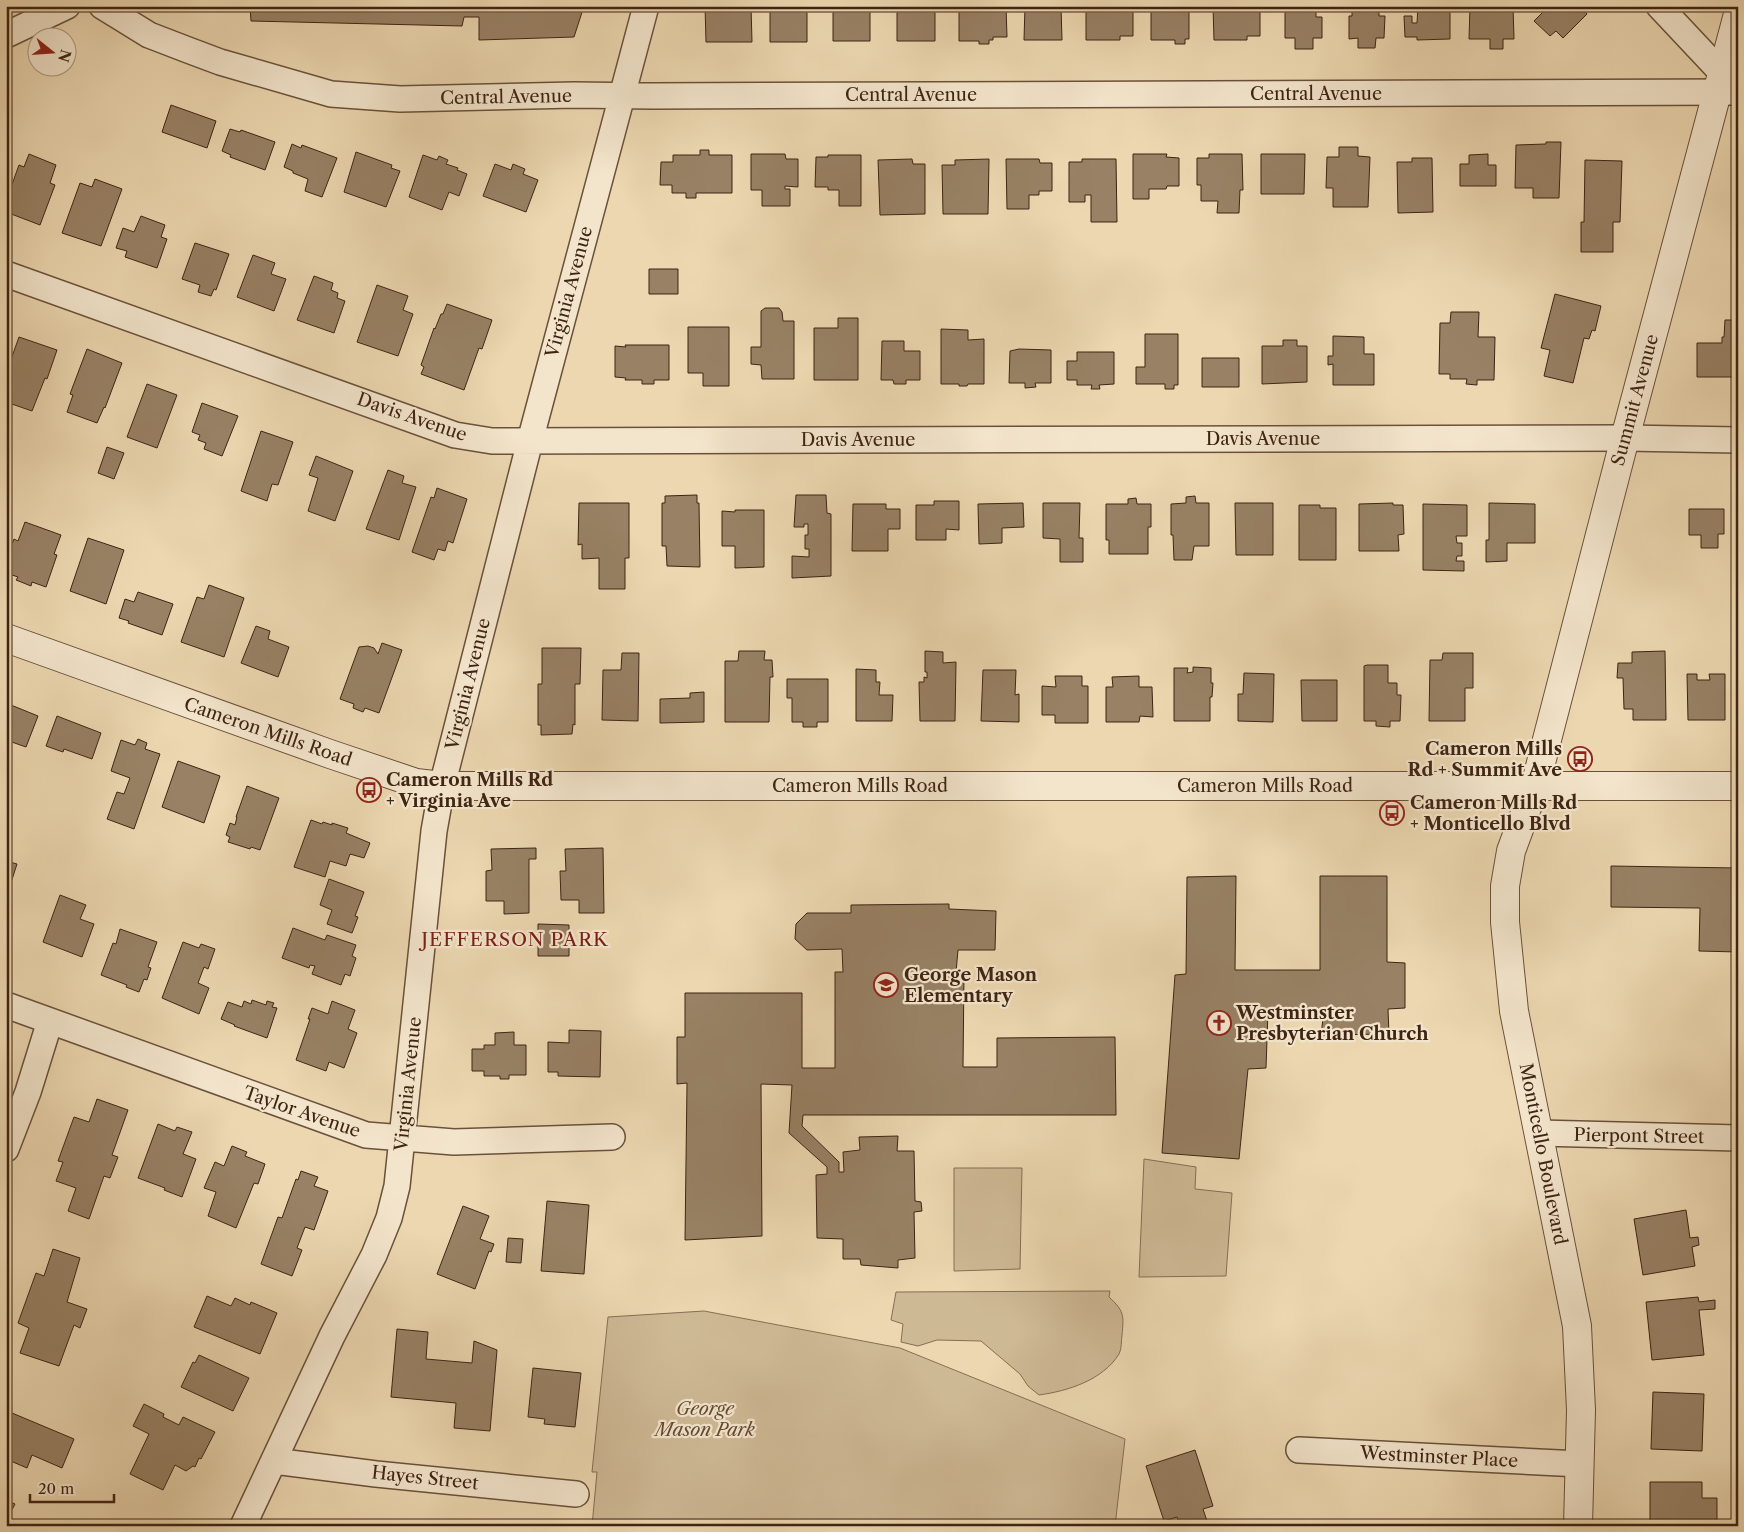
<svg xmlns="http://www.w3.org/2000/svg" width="1744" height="1532" font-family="'Libre Caslon Text',serif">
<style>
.green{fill:#ceb995;stroke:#866e54}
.building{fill:#988165;stroke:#3e2413}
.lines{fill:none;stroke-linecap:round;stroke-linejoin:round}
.minor-casing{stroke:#6a513a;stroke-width:28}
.tertiary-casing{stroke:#6a513a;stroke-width:30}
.minor{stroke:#f3e5cc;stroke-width:25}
.tertiary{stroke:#f3e5cc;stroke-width:28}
.labels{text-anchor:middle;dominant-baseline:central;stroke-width:4.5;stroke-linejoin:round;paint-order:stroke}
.street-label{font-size:18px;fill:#3e2413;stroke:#f3e5cc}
.poi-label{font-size:18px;font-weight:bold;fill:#3e2413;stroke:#f3e5cc;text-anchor:start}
.park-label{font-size:18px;font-style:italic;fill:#624934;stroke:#f3e5cc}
.neighbourhood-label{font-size:19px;letter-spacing:1px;fill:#7a1f14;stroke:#f3e5cc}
</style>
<rect width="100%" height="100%" fill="#ecd7b0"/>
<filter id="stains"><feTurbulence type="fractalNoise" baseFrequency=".004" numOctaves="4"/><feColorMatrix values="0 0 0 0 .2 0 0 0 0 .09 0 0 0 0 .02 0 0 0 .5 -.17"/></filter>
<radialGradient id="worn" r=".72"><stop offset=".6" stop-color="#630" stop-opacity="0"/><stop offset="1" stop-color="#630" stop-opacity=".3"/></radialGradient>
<path class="green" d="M1144,1159L1196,1167L1195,1189L1232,1193L1226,1276L1139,1277Z
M954,1168H1022L1020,1269L954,1271Z
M1110,1291L1109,1297C1124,1311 1124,1315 1122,1335C1121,1340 1122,1349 1119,1354C1103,1380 1068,1391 1039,1395L1028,1386L1020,1374L981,1341L937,1340L918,1346L901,1342L903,1324L891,1320L896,1292Z
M704,1311L900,1348L1125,1439L1115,1526H592L597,1472H592L608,1317Z"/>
<path class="building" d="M250,6H584L574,37L479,40V17H464L462,26L251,21Z
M705,6H751L752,42H706Z
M770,6H807V42H770Z
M833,6H870V41H833Z
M897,6H935V41H897Z
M959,6H1006L1007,37H993V40H989V44H979V41H959Z
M1025,6H1061L1062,40H1024Z
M1086,6H1121V8H1133V36H1120V40H1086Z
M1151,6H1189V39H1185V44H1175V40H1151Z
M1213,6L1260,8V36H1247V40H1214Z
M1285,6H1316V17H1322V38H1313V49H1295V38H1285Z
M1352,6H1379V16H1385L1384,38H1376L1375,48H1358V38L1349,39V16H1352Z
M1418,6H1450V39L1417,40V37H1405L1404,16H1412V23H1417Z
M1470,6H1513L1514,39H1503V49H1490V39H1469Z
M1549,6H1573L1575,8L1580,6L1587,14L1563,38L1556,31L1550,36L1534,21Z
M171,105L216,121L207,148L162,132Z
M230,129L240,132L241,130L275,142L265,170L230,157L231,155L222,151Z
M1546,142H1561L1559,198H1533V188H1515L1516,145L1546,144Z
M292,144L301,148L302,145L337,158L322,197L305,191L308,179L293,173V171L284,167Z
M1339,147H1358V156L1370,157L1368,207H1333V188H1326L1327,157H1339Z
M700,150H709V155H732V193H696V198H686V193H672V185H660L661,162H673V155H700Z
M356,152L392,165L391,168L400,171L386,207L344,192Z
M29,154L56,165L50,183L55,185L40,225L6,212V201L19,165L24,167Z
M751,154H785L786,159H798V187L785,186V189H790V206H762V190H751Z
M1133,154H1167L1166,157L1179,158V186H1167L1166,189H1149V199H1133Z
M1209,154H1242L1243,190H1240L1239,213H1217L1218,201H1201V185H1197V158H1209Z
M1261,154H1305L1304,194H1261Z
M1488,154V165H1496V186H1460V164H1469V155Z
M423,155L437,160L439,156L448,160L446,164L458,168L457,170L467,174L459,196L449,192L442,210L409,197Z
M828,155H861V206H839V190H828V187H815L816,157H828Z
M1412,158H1432L1433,212L1398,213L1397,162H1412Z
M912,159L913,164H925V214L880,215L878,160Z
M989,159L988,214H943L942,165H955V160Z
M1006,159H1039L1040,163H1052V191H1039V195H1029V209H1007Z
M1082,159H1116L1117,222H1091V195H1085V202H1069V162H1082Z
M1585,160L1622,161L1620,222H1613V252H1581V222H1584Z
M495,164L511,170L513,164L525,169L523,174L538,180L526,212L483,196Z
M95,179L122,189L101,246L62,233L80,183L92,187Z
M141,216L165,225L161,237L167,239L157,268L125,257L127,251L116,248L123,228L134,232Z
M195,243L229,254L216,290L214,289L211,296L198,292L200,285L182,279Z
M253,255L275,263L271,274L286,279L274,311L237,297Z
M649,269H678V294H649Z
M314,276L333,283L331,290L338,293L337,298L345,301L334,333L297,320Z
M377,285L408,296L403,310L413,314L398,356L357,342Z
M1555,294L1601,306L1595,331L1592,330L1589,339L1584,338L1573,383L1544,376L1550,350L1541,348Z
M447,304L492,320L482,349L479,348L464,390L421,374L424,367L421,365L434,328L435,329L441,314H443Z
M765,308H779L782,312L783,321H794V379H762L761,365L751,364V347H761V311Z
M1451,312H1479L1478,337H1495L1494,380H1477V385L1466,384L1467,379H1450V374H1439L1440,323H1450Z
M838,318H858V380H814V328H838Z
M1725,320H1738V377H1697V343H1722V337H1724Z
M688,327H729V386H703V373H688Z
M941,329L968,330V340L984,339V384H968L967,386H959V384H941Z
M1145,334H1178V385H1174V389H1165V384H1136V367H1145Z
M1333,336L1364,337V354H1374V385H1333V364L1328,365V356H1333Z
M19,337L57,350L47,379L45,378L32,411L6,402V382L12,366L9,365Z
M1283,340H1297V346H1307V382L1262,384V346H1283Z
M882,341H904V351H920V380H906V384H894L893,380H881Z
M625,345H669V380H654V384H642V380H625L626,378L615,377V346L626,347Z
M87,349L122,363L105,408L104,407L97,423L67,412L73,395L70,394Z
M1019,349L1051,350V383H1035L1036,387L1025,388V383H1009L1010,351Z
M1077,352H1114V384L1099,385L1100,389H1091L1092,385H1077V380H1067V361H1077Z
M1202,358H1239V387H1202Z
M147,384L177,395L157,448L127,437Z
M202,403L238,416L222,456L204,449L206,443L198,440L200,435L192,432Z
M261,431L293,442L278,485L272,484L267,501L241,491Z
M107,447L124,453L114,479L98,473Z
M316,456L353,471L335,521L308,511L318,478L309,475Z
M388,470L404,476L402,483L416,487L399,540L366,529Z
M437,488L467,499L453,543L448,541L445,551L438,549L434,560L412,552L431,497L434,498Z
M697,495V503H699L700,567L667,566L666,546H662V503H665V496Z
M796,495H826L827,513L831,514V576L792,578V556L809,557V549H805V535H808V524H804V527H794Z
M1195,496L1196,503H1209V546H1194L1192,560H1174L1173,535H1171V504L1186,503V497Z
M1136,498L1137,504H1151V527H1148V554H1109V540H1106V504H1128V499Z
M934,501H959V530L946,529V540H916V505H934Z
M579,503H629V558H625V589H599V558L582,559V544L578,545Z
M1023,503L1024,527L1002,528V543L979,544L978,504Z
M1043,503H1080L1079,538H1083V562H1060V539L1043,538Z
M1235,503H1273V555H1236Z
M1393,503V505H1403L1404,534L1398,535L1399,551H1359V504Z
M1489,503L1535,504V543H1507V561L1486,562V540H1489Z
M853,504H886V509H900V529H888V551H852Z
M1423,504L1467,505V536H1456L1457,543H1462V556H1457L1456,561H1464V571L1423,570Z
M1299,505H1320V508H1336V560H1299Z
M1689,509H1724V534H1718V548H1701V535H1689Z
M735,510H764V567L735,568V546H722V511L735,512Z
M25,522L61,535L54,554L57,555L46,587L32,582L31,586L16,580L18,577L6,573V559L14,539L18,541Z
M88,538L124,550L106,604L70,591Z
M209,585L244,598L224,657L181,642L197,597L204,599Z
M138,592L173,604L162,635L128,623L129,621L119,618L125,599L134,602Z
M256,626L270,631L268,639L289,647L278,677L241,663Z
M382,643L402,650L379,713L365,708L363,712L353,708L354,704L340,699L359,647L368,646L374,648L378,654Z
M542,648H581L580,684H575V725L573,724L572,734L541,735V725H538V684H542Z
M739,651H765L764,660H772L773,677H770L769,722H725V661H738Z
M925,651L943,652V663L956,662L955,721H920L919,682H924V677L927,678V672H925Z
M1665,651L1666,720H1633V709H1624L1623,678H1617L1618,663H1632V652Z
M622,653H639L638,721L602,720L603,670H621Z
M1443,653H1473V688H1465V721H1429L1430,660H1442Z
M1367,665H1388V683H1397V695H1401L1400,721H1390V727L1376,726V721H1364V666Z
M1193,667L1211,668V683H1213L1212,697H1210V721H1174V668H1188L1187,673L1193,672Z
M856,669L876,670V682H880L879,695H893L892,721H856Z
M983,670H1016L1015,695L1019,694V722L981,721Z
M1244,673L1274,674L1273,722L1238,721V694H1243Z
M1687,674H1697V680H1710L1709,674H1725V720H1688Z
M1055,676H1082V686H1088V723H1055V715H1042V686L1056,687Z
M1139,676V687H1152L1153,717L1140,716L1139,722H1106V687H1113L1112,677Z
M787,679H828V722H817V727H803V722H792V698H787Z
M1301,680H1337V721H1302Z
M704,692V722L660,723V699L690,698V693Z
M6,703L38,716L26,747L6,740Z
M57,716L101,733L92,759L64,749L63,752L46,746Z
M138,739L147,743L145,749L160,754L134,829L107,819L117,792L124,794L130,778L111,771L121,740L135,745Z
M178,761L220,776L204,823L162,807Z
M247,786L279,798L260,850L251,847L250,849L228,842L230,837L226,835L230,823L235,825L237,817H236Z
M311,820L322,824L323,822L332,825V823L348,828L346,833L370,843L364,858L350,854L346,866L330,861L325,877L294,867Z
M536,848V859H529V913L504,914V901H486V871L492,870L491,849Z
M603,848L604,913H579V900H561L560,871H566L565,849Z
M6,861L17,864L6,898Z
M1611,866L1738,868V952L1699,951L1700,908L1611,907Z
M1236,876L1235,970H1320V876H1387V962L1405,963V1008L1388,1009L1389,1034L1321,1035L1324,1010L1268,1011L1266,1068L1248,1069L1239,1159L1162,1153L1175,975L1186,974L1187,877Z
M329,879L364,892L355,916L358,917L352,933L327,924L332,910L320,905Z
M60,895L86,905L80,919L94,924L82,957L43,942Z
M949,904V909L996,911L995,950H958L956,972L964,973L963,1067H997V1038L1115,1037L1116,1115H803L802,1126L839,1162V1172H844L843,1152L860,1150L859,1137L898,1136L897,1151H914L915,1201L921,1202L922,1211L914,1212L915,1258L898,1260V1268L861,1265L860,1259H843V1239L817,1238L816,1175L827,1174V1167L789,1133L792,1085L761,1084L762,1236L685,1240L687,1083L677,1084V1037H685V993H802V1068H835V972H843L842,949L807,950L795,939L796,924L807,913H851V905Z
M538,924L569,925V956H538Z
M293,928L325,940L327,935L356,945L352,956L356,958L350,976L345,974L341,985L312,974L315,966L310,965L309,968L282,958Z
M120,929L157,942L148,967L151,968L147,980L144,979L139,992L126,987L127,985L101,975L113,943L116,944Z
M183,942L199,948L201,944L215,949L208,969L204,967L198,983L209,988L199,1014L162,998Z
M252,1000L266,1005L267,1001L274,1003L272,1007L277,1008L267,1038L234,1026L235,1025L221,1019L228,1002L242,1007L244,1001L251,1004Z
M332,1001L355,1010L348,1029L357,1033L344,1068L329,1062L326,1071L296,1060L310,1019H308L312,1008L328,1014Z
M569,1030L601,1031L600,1077L558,1076V1072H548V1042L569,1043Z
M514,1032V1045H526V1075H509V1079H500V1076H484V1071H472V1049H484V1045H495V1033Z
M97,1099L128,1110L112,1155L118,1157L110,1178L104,1176L89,1219L68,1211L76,1188L56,1181L63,1162L58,1161L74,1117L89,1122Z
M158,1124L175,1131L177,1127L192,1132L183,1154L196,1159L182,1197L164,1190L165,1188L138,1178Z
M232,1146L247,1152L245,1156L265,1164L258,1184L254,1183L236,1228L208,1216L216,1192L204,1188L215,1162L224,1166Z
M301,1171L318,1177L314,1186L328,1191L314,1230L305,1227L297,1248L302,1250L292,1276L261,1264L278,1217L282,1218L296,1179L298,1180Z
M547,1201L589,1205L584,1274L541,1271Z
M463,1206L489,1216L480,1239L494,1244L491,1252L489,1251L475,1289L437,1274Z
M1686,1210L1690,1238L1698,1237L1699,1245L1692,1247L1695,1266L1643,1275L1634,1219Z
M508,1238L523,1239L521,1263L506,1262Z
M53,1249L80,1258L67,1302L87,1309L80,1328L74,1325L59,1366L20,1353L29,1328L18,1323L36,1273L44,1276Z
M207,1296L231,1306L235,1298L250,1305L251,1302L277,1313L260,1354L194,1327Z
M1698,1297L1699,1302L1715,1300V1309L1699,1310L1704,1355L1652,1360L1646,1302Z
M397,1329L428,1332L426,1359L472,1363L474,1341L497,1350L490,1431L454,1428L456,1403L391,1397Z
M199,1355L249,1378L233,1411L181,1387L193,1362L195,1363Z
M533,1368L581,1373L575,1427L544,1424L545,1419L528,1417Z
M1653,1392L1704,1394L1702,1451L1651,1449Z
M144,1404L164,1414L163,1417L179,1425L183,1417L215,1432L201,1459L199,1458L195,1467L193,1466L186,1471L175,1465L163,1490L130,1474L149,1434L133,1426Z
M12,1413L74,1439L62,1468L32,1455L27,1468L6,1459V1427Z
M1195,1450L1213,1506L1203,1509L1208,1524L1201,1526H1180L1177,1517L1164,1521L1146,1466Z
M1650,1482H1702V1498H1717V1522H1701V1526H1650Z
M6,1500L15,1504L6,1521Z"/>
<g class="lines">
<defs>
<path id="minor" d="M102,6L149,35L188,50L220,62L331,94L400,99L574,95L653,96L1738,92
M1659,6L1721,72
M6,35L67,6
M6,274L455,435L492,441L1625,438L1738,440
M6,1005L366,1135L454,1142L612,1137
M1539,1133L1738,1138
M6,1149L28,1092L50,1021
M1299,1450L1580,1464
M274,1461L376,1474L576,1494
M243,1526L332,1336L374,1255L389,1218L397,1186L434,831L442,786L530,441L646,6"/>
<path id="tertiary" d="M6,638L330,754L416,783L442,786H1738
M1578,1526L1581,1410L1577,1326L1514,1011L1505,922V886L1511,851L1535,786L1625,438L1738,14"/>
</defs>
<use href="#minor" class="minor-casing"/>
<use href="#tertiary" class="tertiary-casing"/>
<use href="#minor" class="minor"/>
<use href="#tertiary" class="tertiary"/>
</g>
<defs>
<symbol id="bus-ring" viewBox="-11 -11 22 22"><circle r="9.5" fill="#f3e5cc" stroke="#8f2418" stroke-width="1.5"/><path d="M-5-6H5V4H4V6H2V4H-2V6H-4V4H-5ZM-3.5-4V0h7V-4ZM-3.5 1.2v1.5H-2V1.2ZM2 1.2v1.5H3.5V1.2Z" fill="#8f2418"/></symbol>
<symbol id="school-ring" viewBox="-11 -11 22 22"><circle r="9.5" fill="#f3e5cc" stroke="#8f2418" stroke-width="1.5"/><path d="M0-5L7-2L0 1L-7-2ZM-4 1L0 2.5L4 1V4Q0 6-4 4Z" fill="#8f2418"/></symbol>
<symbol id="church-ring" viewBox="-11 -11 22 22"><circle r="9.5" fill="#f3e5cc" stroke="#8f2418" stroke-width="1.5"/><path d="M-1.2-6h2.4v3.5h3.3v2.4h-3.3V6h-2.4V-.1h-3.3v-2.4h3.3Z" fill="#8f2418"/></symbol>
</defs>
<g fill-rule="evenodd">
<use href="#bus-ring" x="1566" y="745" width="28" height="28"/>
<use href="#bus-ring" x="355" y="776" width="28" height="28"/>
<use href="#bus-ring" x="1378" y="799" width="28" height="28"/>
<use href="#school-ring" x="872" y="971" width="28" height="28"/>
<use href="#church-ring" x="1205" y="1009" width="28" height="28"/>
</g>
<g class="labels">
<g class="street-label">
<text x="1316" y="94">Central Avenue</text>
<text x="911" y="95">Central Avenue</text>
<text transform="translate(506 97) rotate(-1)">Central Avenue</text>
<text transform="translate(569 292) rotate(-75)">Virginia Avenue</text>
<text transform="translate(1635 400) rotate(-75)">Summit Avenue</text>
<text transform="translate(412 417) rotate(19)">Davis Avenue</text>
<text x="1263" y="439">Davis Avenue</text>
<text x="858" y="440">Davis Avenue</text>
<text transform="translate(468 684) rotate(-76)">Virginia Avenue</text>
<text transform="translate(268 732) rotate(19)">Cameron Mills Road</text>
<text x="860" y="786">Cameron Mills Road</text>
<text x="1265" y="786">Cameron Mills Road</text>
<text transform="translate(408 1084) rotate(-84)">Virginia Avenue</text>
<text transform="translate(302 1112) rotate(19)">Taylor Avenue</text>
<text transform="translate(1639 1136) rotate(1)">Pierpont Street</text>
<text transform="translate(1543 1154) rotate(79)">Monticello Boulevard</text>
<text transform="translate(1439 1457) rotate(3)">Westminster Place</text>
<text transform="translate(425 1478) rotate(6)">Hayes Street</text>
</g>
<g class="poi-label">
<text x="1562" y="749" text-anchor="end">Cameron Mills<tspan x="1562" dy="21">Rd + Summit Ave</tspan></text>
<text x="386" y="780">Cameron Mills Rd<tspan x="386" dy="21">+ Virginia Ave</tspan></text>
<text x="1410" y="803">Cameron Mills Rd<tspan x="1410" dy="21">+ Monticello Blvd</tspan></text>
<text x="904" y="975">George Mason<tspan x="904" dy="21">Elementary</tspan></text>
<text x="1236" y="1013">Westminster<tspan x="1236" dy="21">Presbyterian Church</tspan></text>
</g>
<g class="park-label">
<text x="705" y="1409">George<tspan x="705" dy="21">Mason Park</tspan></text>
</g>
<g class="neighbourhood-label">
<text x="515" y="939">JEFFERSON PARK</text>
</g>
</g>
<rect width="1744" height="1532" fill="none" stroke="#ecd7b0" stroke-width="25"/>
<rect x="8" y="8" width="1729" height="1517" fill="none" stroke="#3e2413" stroke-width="2.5"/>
<rect x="12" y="12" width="1719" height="1507" fill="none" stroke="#3e2413"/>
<g transform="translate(52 52) rotate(107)"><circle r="24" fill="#f3e5cc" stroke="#ab9882"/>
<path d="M0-4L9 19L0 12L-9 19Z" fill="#8f2418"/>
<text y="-8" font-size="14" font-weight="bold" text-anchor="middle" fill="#3e2413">N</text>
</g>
<path d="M30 1494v8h84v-8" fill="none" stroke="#3e2413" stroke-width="2.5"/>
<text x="38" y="1494" font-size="15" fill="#3e2413" stroke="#f3e5cc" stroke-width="4" paint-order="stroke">20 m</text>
<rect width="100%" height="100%" filter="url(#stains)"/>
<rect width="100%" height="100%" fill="url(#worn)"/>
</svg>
